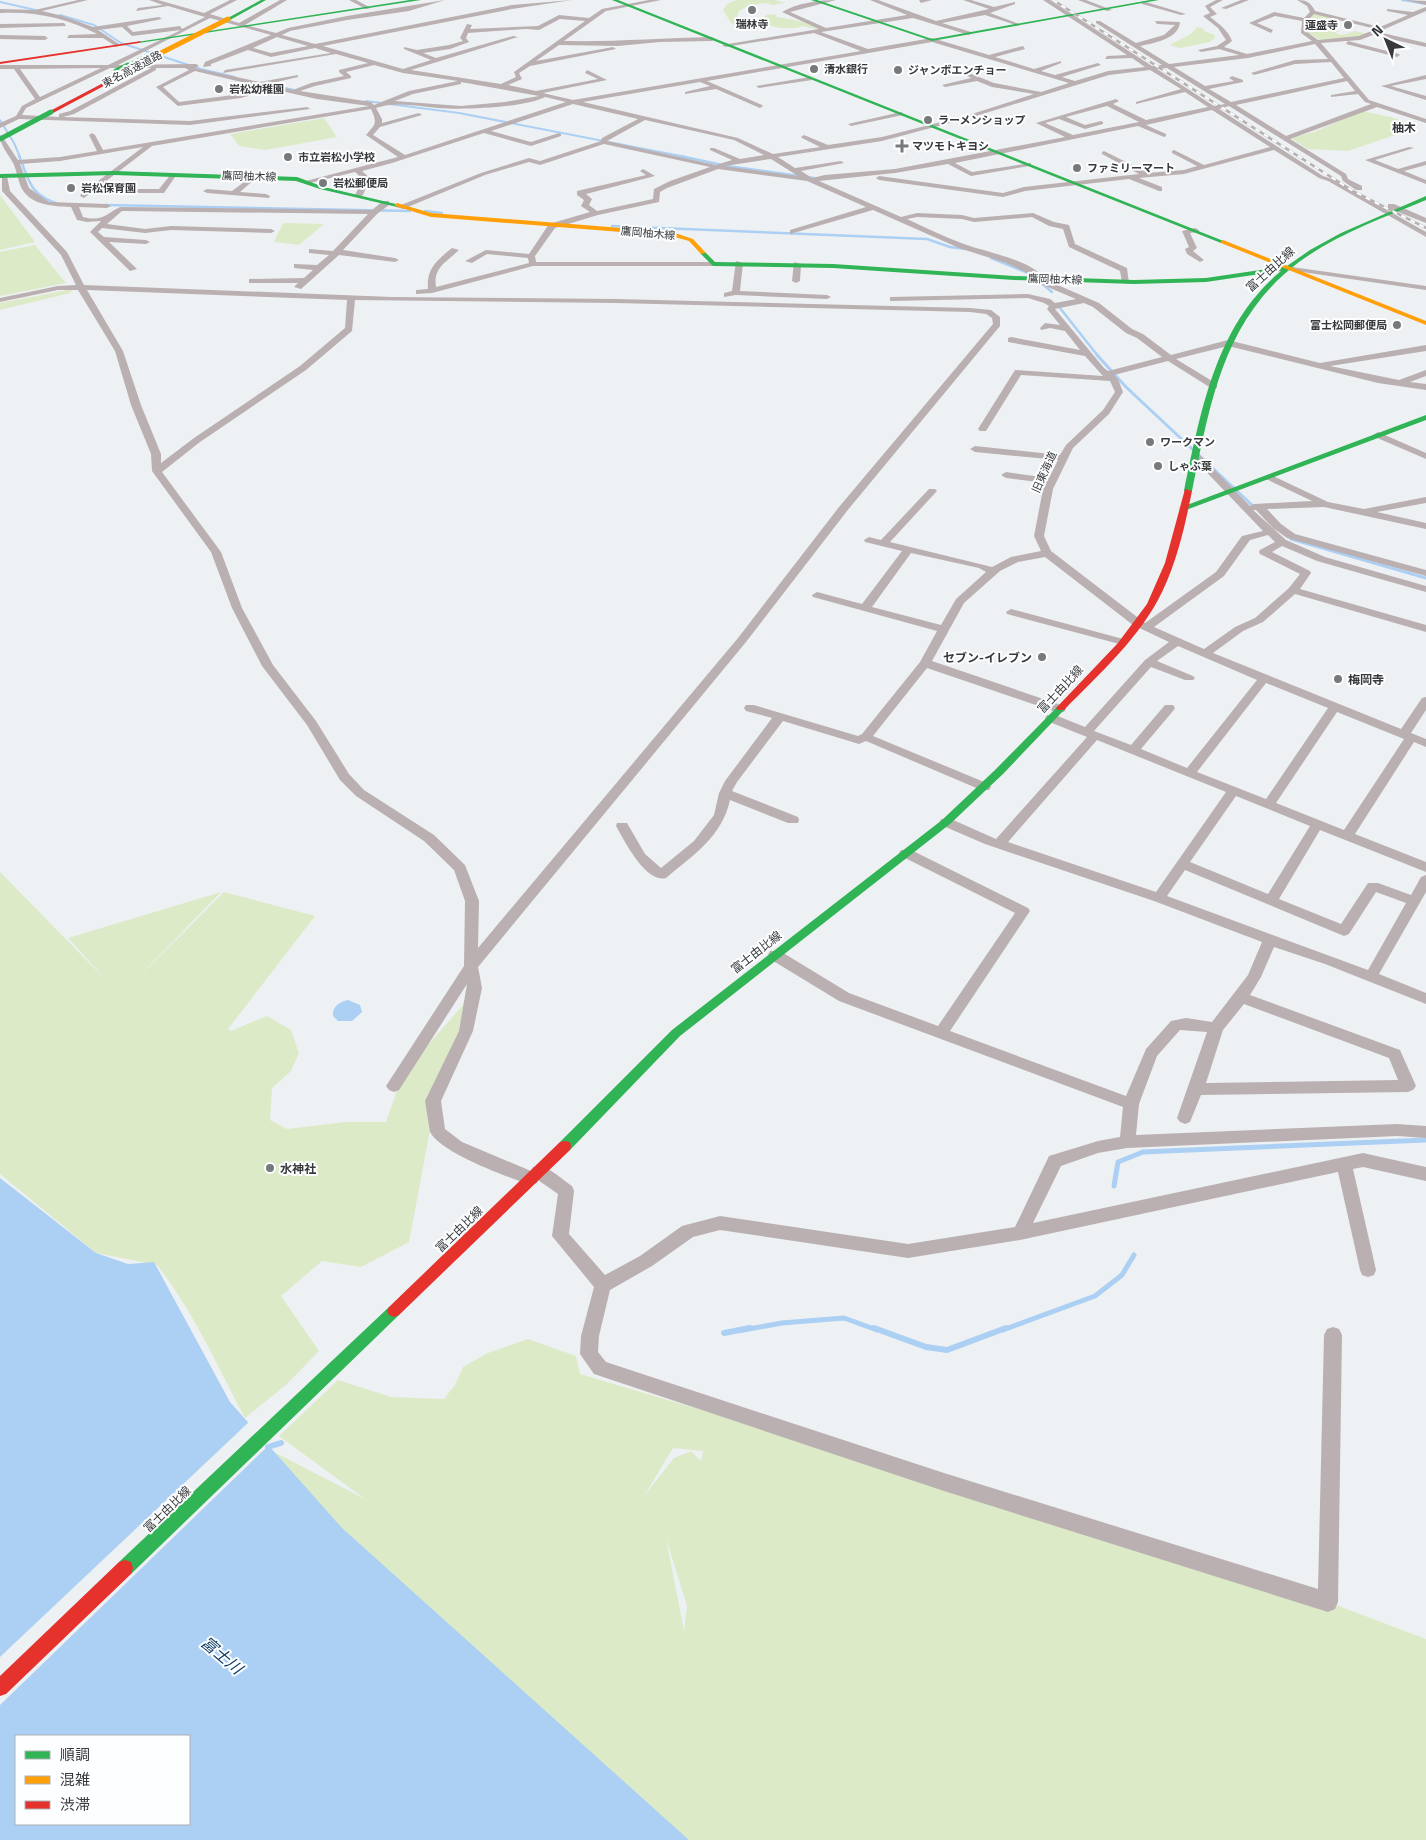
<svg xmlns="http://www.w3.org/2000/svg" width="1426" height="1840" font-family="'Titillium Web','Noto Sans JP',sans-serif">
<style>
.green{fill:#dceac8;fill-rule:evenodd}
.water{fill:#accff4;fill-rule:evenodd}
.pier{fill:#eef1f3}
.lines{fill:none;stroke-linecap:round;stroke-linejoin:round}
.stream-far4{stroke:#accff4;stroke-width:2}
.stream-far3{stroke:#accff4;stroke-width:2.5}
.stream-far2{stroke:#accff4;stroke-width:3}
.stream-far1{stroke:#accff4;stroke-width:5}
.stream{stroke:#accff4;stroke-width:6}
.street{fill:#bab0b2;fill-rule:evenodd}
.fast{fill:#30b455;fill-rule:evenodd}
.slow{fill:#ff9f0a;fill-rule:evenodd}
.jam{fill:#e5322d;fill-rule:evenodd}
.rail-casing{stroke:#b5b1b3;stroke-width:2.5}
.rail{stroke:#fdfeff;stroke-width:2;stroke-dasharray:5;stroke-linecap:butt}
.fast-bridge{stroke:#30b455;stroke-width:5}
.slow-bridge{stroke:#ff9f0a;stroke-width:5}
.poi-dot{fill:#78797b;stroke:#fdfeff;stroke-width:2}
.labels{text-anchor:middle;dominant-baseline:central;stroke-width:4;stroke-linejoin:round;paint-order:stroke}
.far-poi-label{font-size:11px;font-weight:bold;fill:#38393b;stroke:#fdfeff;text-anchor:start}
.far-street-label{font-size:11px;fill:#38393b;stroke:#fdfeff}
.far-quarter-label{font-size:12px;font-weight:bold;fill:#343639;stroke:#fdfeff}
.street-label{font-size:12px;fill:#38393b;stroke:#fdfeff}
.poi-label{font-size:12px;font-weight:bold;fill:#38393b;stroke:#fdfeff;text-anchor:start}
.near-water-label{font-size:16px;font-style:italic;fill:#0f3c64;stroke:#fdfeff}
</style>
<rect width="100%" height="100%" fill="#eef1f3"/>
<path class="green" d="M736,0H775L785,3L773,5L764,3L748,6L739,11L737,17L744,20L736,26L731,23L723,10L727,4Z
M1316,13L1340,20L1322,26L1339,31L1335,33L1342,35L1355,31L1367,34L1351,38L1320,40L1307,32L1310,17Z
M775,14L777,17L800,21L821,28L816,29L802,26L797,28H780L754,22L767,15Z
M1197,27L1203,28L1204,31L1215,35V38L1210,42L1180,48L1169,45L1191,34Z
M1362,111L1391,117L1419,127L1348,151L1308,149L1290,138L1314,132Z
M324,118L337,137L266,150L239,146L230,134Z
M0,195L35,242L0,250Z
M283,223L324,224L299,245L274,242Z
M35,245L66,283L0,296V252Z
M73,289L70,293L0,310V303Z
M0,872L108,982L68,938L221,892L130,986L224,892L315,916L228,1029L231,1031L267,1016L291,1030L299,1053L291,1071L272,1088L270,1120L287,1129L346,1122H386L403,1073L465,1003L453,1058L430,1130L409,1242L361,1267L322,1261L281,1296L319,1351L287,1384L245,1418C218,1367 193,1311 157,1265L96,1253L0,1174Z
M528,1339L576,1356L580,1374L944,1482L1328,1602L1426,1639V1840H608L274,1452L365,1499L279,1436L338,1380L391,1397L444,1399L455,1385L463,1367L488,1353ZM673,1448L703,1451L701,1461L691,1451L674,1458L644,1496ZM666,1538L687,1606L684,1631Z"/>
<path class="water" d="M348,1000L360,1005L362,1012L352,1021H338L333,1016C332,1006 340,1002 348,1000Z
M0,1178L96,1253L128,1264L154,1262L230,1402L342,1528L689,1840H0ZM16,1736H189V1824H16Z"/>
<path class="pier" d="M250,1421L270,1444L0,1705V1657Z"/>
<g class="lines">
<path class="stream-far4" d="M1402,0L1426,4
M0,2L40,11
M60,15L94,25L121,43L201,69L235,77
M267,84L299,91
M366,101L459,113L686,157
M0,120L14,143L20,157"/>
<path class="stream-far3" d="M19,156C30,182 29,194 58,204
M680,156L727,166L814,178
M105,205L410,211
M425,211L442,213
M612,226L927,239L950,247L965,249
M991,258L1028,273
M1040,282L1052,292
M1060,308L1098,356"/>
<path class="stream-far2" d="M1097,355L1126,387L1252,505
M1291,539L1426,578"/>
<path class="stream-far1" d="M1114,1186L1118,1162L1143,1152L1426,1140
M743,1330L782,1323L844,1318L877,1330
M1003,1330L1095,1296L1122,1275L1134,1255"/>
<path class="stream" d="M874,1328L926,1347L947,1350L1006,1328
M724,1333L750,1328
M268,1447L281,1443"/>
<path class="street" d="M78,0H88L42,11L63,16L93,27L159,17L162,19L127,26L133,32L180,26L182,29L205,17L168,6L136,11L138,8L163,5L149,0H158L204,13L230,0H237L210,14L239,23L280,0H287L245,25L276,33L288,28L347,16L445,0L409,11L347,20L290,31L282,35L315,44L512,5L572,0L512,9L323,46L403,69L431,60L404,49V47L417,50L449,45L463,41L460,38L467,24L472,25L470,29L538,26L559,15L589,18L602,9L649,0H661L606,11L564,41C613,42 662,38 712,37L715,39L712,41L660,42L618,46L559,45L536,61L613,47L616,49L530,66L519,73L522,79L508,85L536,91L598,79L585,73L587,70L607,80L543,93L573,100L861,51L814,33L725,47L722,45L819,29L782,12C797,3 819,0 836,0L790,12L826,28L907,15L870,0H878L936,21L989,9L963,0H971L994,7L1015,2V4L990,13L1019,24V26L985,15L942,23L971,32L969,35L913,18L821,32L868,49L932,38L989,55L1023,46L1025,49L995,57L1034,69L1061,61V63L1041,71L1055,75L1098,63L1101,65L1062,77L1075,81L1108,71L1145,67L1132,58L1105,59L1107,56L1127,55L1043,0H1050L1152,66L1162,65L1096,23V21H1100L1136,43L1164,35L1175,25L1157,24L1155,21L1180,22C1179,39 1154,43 1140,46L1169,64L1239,55L1219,49L1201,52L1198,50L1217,46L1226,40L1218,28L1203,16L1210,13L1205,6L1216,0H1223L1210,7L1217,14L1210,17C1219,24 1228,30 1232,41L1224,47L1247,54L1312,41L1301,33L1302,21L1275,16L1257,23L1273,30L1271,33L1249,23L1274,12L1304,18L1310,12L1307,6L1297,0C1307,0 1311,3 1315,11L1380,27L1408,15L1387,11V9L1413,12L1426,7V11L1378,32L1426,43V47L1373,35L1360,40L1321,43L1369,100L1426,119V123L1377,107L1290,139L1346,174L1348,179L1362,186V190H1356L1343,181L1341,176L1229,106L1219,109L1323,176L1332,179L1426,232V237L1328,181L1319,178L1274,150L1184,174L1139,178L1162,187V191H1159L1129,179L1025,191L1003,197L879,180L876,178L879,176L1003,193L1024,187L1139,174L1102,154V152L1104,151L1148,173L1184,170L1197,166L1172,153V151L1174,150L1204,165L1270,147L1212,110L1146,125L1166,134V136L1164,137L1138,126L955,163L972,172L1031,163V165L1029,166L971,176L948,164L895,173L819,181L901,217L917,213L962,215L974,218L1033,213L1054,222L1069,225L1075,244L1127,268L1129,284L1122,282L1120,271L1069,247L1063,229L1049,226L1032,217L974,222L962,219L917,217L907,219C926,228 945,237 964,244C985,252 1033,260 1044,279L1099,303L1132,329L1143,334L1171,355L1228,340L1320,363L1426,345V351L1330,366L1399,380L1426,370V376L1410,382L1426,384V390L1378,383L1228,346L1176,359L1217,384V388H1211L1168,361L1114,375L1118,379L1123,392L1109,414L1073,448L1053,489L1044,536L1051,551L1145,623L1216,572L1242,536L1263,531L1193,458V454H1199L1250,506L1254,504L1312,501L1266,479L1264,477L1269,474L1328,502L1364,509L1426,497V503L1377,512L1426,523V529L1324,507L1267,509L1281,524L1295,534L1426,570V576L1287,538L1273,528L1256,510H1253L1286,540L1325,557L1426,586V592L1317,561L1282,546L1272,552L1310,571L1311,573L1300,589L1426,625V632L1295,594L1263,622L1243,631L1213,653L1401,729L1422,698L1426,697V710L1411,733L1426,739V747L1414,742L1355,834L1426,862V872L1320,830L1279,899L1341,924L1368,883H1378L1411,895L1421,877L1426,875V892L1379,974L1426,993V1004L1325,964L1274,947L1261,977L1250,995L1400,1050L1416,1086L1413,1090L1408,1092L1201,1095L1190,1122L1185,1124L1180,1122L1177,1118L1207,1032L1180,1030L1157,1056L1139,1104L1136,1135L1397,1124L1426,1126V1138L1397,1136L1127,1148L1098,1153L1061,1166L1033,1223L1363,1153L1426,1167V1181L1363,1167L1353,1169L1376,1270L1374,1275L1368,1277L1362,1275L1360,1270L1338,1172L1020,1240L908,1258L720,1230L693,1237L652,1266L610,1290L599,1336L598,1352L606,1362L944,1473L1318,1589L1324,1335L1327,1329L1333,1327L1339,1329L1342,1335L1338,1602L1335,1609L1328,1612L944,1491L594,1374L580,1354L581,1336L594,1287L552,1236L558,1194L538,1180L537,1183L531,1185C507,1177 441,1153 430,1132L425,1101L459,1031L467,984L399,1090L394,1092L389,1090L386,1086L464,966L465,901L454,870L424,841L356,796L340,780L307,725L262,666L232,608L211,552L152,471L151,454L131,405L115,351L78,290H58L0,302V298L58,286L76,285L61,255L2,191V177L7,176L10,191L67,252L84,285L392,297L616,299L970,308L991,310L1000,317V326L847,511L746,642L478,967L482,988L473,1031L441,1101L445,1129L462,1142L531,1171L533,1167C546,1163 561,1179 572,1186L574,1191L569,1234L605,1275L640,1256L682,1226L720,1216L908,1244L1015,1227L1049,1156L1098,1141L1120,1137L1123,1107L839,1001L770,959L768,955L770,951H780L849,993L938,1026L1015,913L901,856L899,853L901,850H911L1028,908L1030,911L950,1031L1126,1096L1146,1049L1171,1021L1186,1018L1212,1022L1248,975L1262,942L1154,901L985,844L941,825L940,822L941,819H951L996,839L1087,737L1047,721L1045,718L1047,715H1055L1085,727L1145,660L1169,642L1133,625L1045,557L1018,562L1000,571L964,603L932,661L1064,706L1066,709L1064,712H1056L927,668L873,736L989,784L991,787L989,790H981L866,741L859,744L783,721L737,782L732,791L798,817L799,820L798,823H788L730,800C722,837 693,855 666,878C646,884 624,840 616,826L617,823H627L645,854L661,868L694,841L714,815L719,793L725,781L772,718L746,711L744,708L746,705H754L858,736L862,734L920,662L937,631L813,597L812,595L817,592L862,604L902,551L865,542L864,540L869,537L881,540L929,489H935L937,491L890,542L992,567L1011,557L1041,551L1034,536L1043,489L1046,483L1006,478L1001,475L1006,472L1049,478L1058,460L975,452L970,449L975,446L1060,455L1066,445L1103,410L1115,392L1110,381L1021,375L986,431H980L978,429L1015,370L1103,376L1085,356L1008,342V338L1011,337L1080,350L1065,331L1050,328L1041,330L1040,328L1045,323L1060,325L1047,309L1049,306L1044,303L1028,298L893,301H890V297L1028,294L1050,299L1055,303L1076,299L1038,283L1034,276L1006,263L959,248L873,210L790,234V230L866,207L807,181L718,169L667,188L660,192L659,202L598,215L555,228L535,256L536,262H716V266H533L432,293L416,294V290L428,289C426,269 437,260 452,248L459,250C447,262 433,267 436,287L529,263L528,258L487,254L472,263L465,261L486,250L529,254L549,224L590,212L581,206L584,200L577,195V191L646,175L640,171L643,169L655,176L586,194L592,199L589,205L597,211L653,199L654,189L670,181L710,167L604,144L540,165L529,162L485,175L403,209L396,207L481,173L529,158L540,161L601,141L602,138L638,119L573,104L491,131L531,142L559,133L561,134V136L531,146L484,133L392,163L362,171L370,178L363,195L359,197L355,195L363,179L355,172L306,184L302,182L398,157L366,135C375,124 378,124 371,109L152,146L84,198L80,196L81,194L143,147L60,161L20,164L29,188L49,202L107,204L111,206L107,208L79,207L83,217C103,222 106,214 120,207L372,210L383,201H389V205L377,214L343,250L395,258L399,260L395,262L339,255L301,289L294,287L298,283H249V279L304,278L313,270L294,268V264L317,265L329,255L309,253V249L333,251L368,214L122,211L107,224L145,229L171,226L271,229L275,231L271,233L171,230L145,233L102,228L98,232L104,237L146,240L150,242L146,244L109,242L137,269L130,271L90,232L101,221L87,222L77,220L71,207C54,206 32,206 22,189C18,181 17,171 13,163C8,153 0,146 0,135L2,136L18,160L60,157L97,151L89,135L92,133L95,135L103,150L369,106L317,99L272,89L241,98L178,106L156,87L189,70L185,68H156V70L74,114L63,117L190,121L307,107L310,109L190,125L19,119L0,128V123L16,116L22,106L35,99L14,69H0V65H108L181,30L132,36L122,27L98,30L119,44L117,47L103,38H67L69,35L97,34C67,18 34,11 0,13V9L35,10ZM1314,14L1376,29L1359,36L1318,40L1307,32L1308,20ZM210,18L271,35L205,62L203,67L211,66V64L248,50L271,57L315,48L331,53L225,70L223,73L336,54L368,63L339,70V72L344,76L311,83L293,90L268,84L298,77V75L260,82L195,68L199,66L196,64L118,65ZM560,19L585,21L514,72L516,77L501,84L411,70L518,37L513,36L436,58L423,53L450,49L469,42L466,38L468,33L526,29L539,30ZM277,37L308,46L271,53L253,48ZM932,42L1069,83L1041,92L994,83L969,73L966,75L971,78L942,85L945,87L977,81L992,87L1034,94L972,114L882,137L828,145L804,135L801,137L802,138L820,147L773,154L738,138L583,102L700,82L710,86L685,92V94L716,89L760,108L763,106L762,105L707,81ZM1315,44L1328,59L1295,60L1251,73L1254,75L1295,64L1331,62L1344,78L1231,102L1209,89L1243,82V80L1232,76L1229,78L1234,81L1205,86L1174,67L1248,58ZM374,65L403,73L458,81L409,91L374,105L371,102L300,91L315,86L351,78V76L346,72ZM101,68L40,97L20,69ZM110,68H151L70,111L59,114V117L22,115L26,108ZM1167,68L1225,104L1214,106L1157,69ZM1150,70L1181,89L1136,102V104L1185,92L1208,107L1146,120L1113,104L1119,101L1116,99L1036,123L1065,137L895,169L825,175L812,178L801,171L844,163L841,161L795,168L778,157L882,141L976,116L1109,75ZM195,71L267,88L241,94L179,102L163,87ZM1347,81L1355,91L1331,95V97L1358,94L1365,102L1371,104L1286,136L1236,105ZM461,82L539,96L505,102L461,106L395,101L413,94L461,84ZM545,97L566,102L405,155L373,135L380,127L422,115L419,113L382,123V119L376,108C395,101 417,106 438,108C462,110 524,108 545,97ZM1107,106L1139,122L1073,135L1045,123L1059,119L1085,129L1103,124V122L1101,121L1085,125L1066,117ZM645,120L734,140L764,155L740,159L714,148H710V150L732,160L716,165L607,141ZM771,159L798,176L724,166H725ZM87,290L347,300L345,328L300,366L194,438L161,463V454L141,405L123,351ZM355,300L616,303L970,312L986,314L992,318L993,324L839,507L738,638L478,948L479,901L465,865L434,835L364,790L349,774L316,721L273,665L242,608L221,552L162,472L200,442L306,370L352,331ZM1084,303L1093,307L1126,333L1137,338L1162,357L1108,371L1104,368L1055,309ZM1268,535L1275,542L1260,550L1259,552L1260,554L1300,574L1289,588L1255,618L1235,627L1204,649L1154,627L1224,576L1250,540ZM911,553L979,568L986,572L956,599L941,625L872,607ZM1178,646L1257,680L1187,768L1141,749L1173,711L1175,708L1173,705H1165L1131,745L1094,731L1151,667L1185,680H1193L1195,678L1193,676L1157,661ZM1266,683L1328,708L1266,799L1197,772ZM1337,712L1404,739L1344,830L1276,803ZM1097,740L1226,792L1156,892L1008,842ZM1236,796L1310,826L1268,894L1190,862ZM1185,870L1344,936L1349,934L1376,892L1406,903L1368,970L1167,896ZM1244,1004L1389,1058L1398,1080L1206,1083L1223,1030Z
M349,0H356L371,8L366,9Z
M919,0H932L921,3Z
M1078,0H1086L1112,10L1107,11Z
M1241,0H1249L1226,9L1221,8Z
M1405,0L1426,1V5Z
M1142,2H1146L1186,14L1181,15L1142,4Z
M64,23L66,26L0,28V24Z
M0,35L45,36L48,38L45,40L0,39Z
M1348,41L1399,54L1400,55L1397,57L1346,44Z
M1426,75V79L1391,86L1426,96V100L1381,86Z
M810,77L812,80L759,88L756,86Z
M901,112L903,113V115L851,126L848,124Z
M1409,147L1414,148L1375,160L1398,169L1426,161V165L1404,171L1426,180V184L1365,160Z
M172,173L177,174L164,193H139L135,191L139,189H159Z
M255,174L258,176L257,177L240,192L266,194L270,196L269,198L207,193L203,191L207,189L232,191Z
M1388,204H1394L1426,218V223L1388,208Z
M1195,228L1199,230L1198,232L1190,233L1197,248L1193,251L1204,260L1200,262L1187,254L1185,249L1189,247L1182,231Z
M736,261L743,263L740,291L827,295L831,297L827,299L736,295L724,297V293L732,291Z
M794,262L801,264L800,281L796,283L792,281Z
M1285,266L1426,286V290L1288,270L1284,268Z
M1378,432L1426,453V459L1375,437L1373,435Z
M1011,609L1127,640L1129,642L1123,645L1007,614L1006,612Z"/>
<path class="fast" d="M261,0H266L230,20L226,19Z
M410,0H421L139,43L137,42Z
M612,0H618L1226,242L1221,243Z
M811,0H817L932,39L1150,0H1159L932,41Z
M147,53L151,54L130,66L126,65Z
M114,171L297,177L324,187L400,205L397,207L320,189L296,181L114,175L0,178V174Z
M1426,196V200C1383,218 1337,234 1299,262C1223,319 1210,404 1192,491L1188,493L1184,491C1201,411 1215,326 1281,271L1206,282L1134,284L1014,280L833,268L713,266L700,253L705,252L715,262L833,264L1014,276L1134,280L1206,278L1287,266L1310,250L1341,233Z
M1426,415V420L1186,510L1179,508Z
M1061,705L1066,708L1064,710L1003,774L950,824L680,1036L570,1150L565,1151L560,1150L559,1146L560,1142L672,1030L942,820L995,770L1058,706Z
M394,1305L399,1307L401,1311L399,1315L131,1574L125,1576L119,1574L117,1568L119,1562L389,1307Z"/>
<path class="slow" d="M397,203L431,213L672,232L693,239L706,253L701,254L689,241L671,236L431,217L395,206V204Z
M1223,240L1426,321V325L1221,243L1220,242Z"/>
<path class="jam" d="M141,41L139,43L0,64V62Z
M126,71L130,72L53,113L48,112Z
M1185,489L1192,491C1185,525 1178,558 1163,590C1141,637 1100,673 1064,710H1058L1056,708L1058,706L1118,643L1147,604L1165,563Z
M565,1141L570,1142L571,1146L570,1150L399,1315L394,1317L389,1315L387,1311L389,1307L560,1142Z
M125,1560L131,1562L133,1568L131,1574L6,1694L0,1696V1676L119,1562Z"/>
<defs>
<path id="rail" d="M1053,0L1353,191L1426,228"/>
</defs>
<use href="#rail" class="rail-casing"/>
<use href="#rail" class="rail"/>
<path class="fast-bridge" d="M116,71L128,65
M0,139L51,112"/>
<path class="slow-bridge" d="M155,56L228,19"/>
</g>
<g class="poi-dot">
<circle cx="752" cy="10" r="5"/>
<circle cx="1348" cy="25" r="5"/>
<circle cx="814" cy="69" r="5"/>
<circle cx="898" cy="70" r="5"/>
<circle cx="219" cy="89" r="5"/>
<circle cx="928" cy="120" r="5"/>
<path d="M899.5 138.5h5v5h5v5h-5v5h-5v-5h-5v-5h5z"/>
<circle cx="288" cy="157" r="5"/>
<circle cx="1077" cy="168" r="5"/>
<circle cx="323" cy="183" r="5"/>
<circle cx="71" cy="188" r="5"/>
<circle cx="1397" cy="325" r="5"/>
<circle cx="1150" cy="442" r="5"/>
<circle cx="1158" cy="466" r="5"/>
<circle cx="1042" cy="657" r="5"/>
<circle cx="1338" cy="679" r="5"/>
<circle cx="270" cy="1168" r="5"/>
</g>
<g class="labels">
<g class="far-poi-label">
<text x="752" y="24" text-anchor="middle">瑞林寺</text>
<text x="1338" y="25" text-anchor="end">蓮盛寺</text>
<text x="824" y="69">清水銀行</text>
<text x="908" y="70">ジャンボエンチョー</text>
<text x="229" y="89">岩松幼稚園</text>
<text x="938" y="120">ラーメンショップ</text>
<text x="912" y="146">マツモトキヨシ</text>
<text x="298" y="157">市立岩松小学校</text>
<text x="1087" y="168">ファミリーマート</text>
<text x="333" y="183">岩松郵便局</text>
<text x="81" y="188">岩松保育園</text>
<text x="1387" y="325" text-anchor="end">富士松岡郵便局</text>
<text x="1160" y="442">ワークマン</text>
<text x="1168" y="466">しゃぶ葉</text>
</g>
<g class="far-street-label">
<text transform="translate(132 69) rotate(-28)">東名高速道路</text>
<text transform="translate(249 176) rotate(2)">鷹岡柚木線</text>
<text transform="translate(648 233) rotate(5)">鷹岡柚木線</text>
<text transform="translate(1055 279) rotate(2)">鷹岡柚木線</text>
<text transform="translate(1044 472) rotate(-66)">旧東海道</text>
</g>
<g class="far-quarter-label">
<text x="1404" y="127">柚木</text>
</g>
<g class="street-label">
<text transform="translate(1270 269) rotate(-42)">富士由比線</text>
<text transform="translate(1060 689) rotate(-47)">富士由比線</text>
<text transform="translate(756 952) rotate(-38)">富士由比線</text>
<text transform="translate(459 1229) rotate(-44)">富士由比線</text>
<text transform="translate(167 1509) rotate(-44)">富士由比線</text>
</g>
<g class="poi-label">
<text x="1032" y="657" text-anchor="end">セブン-イレブン</text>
<text x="1348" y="679">梅岡寺</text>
<text x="280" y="1168">水神社</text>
</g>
<g class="near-water-label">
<text transform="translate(222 1655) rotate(40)">富士川</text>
</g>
</g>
<rect x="15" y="1735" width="175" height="90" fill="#fdfeff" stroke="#aeafb1"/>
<rect x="25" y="1751" width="25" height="8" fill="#30b455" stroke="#aeafb1"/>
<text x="60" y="1760" font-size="15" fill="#38393b">順調</text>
<rect x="25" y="1776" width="25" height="8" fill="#ff9f0a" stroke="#aeafb1"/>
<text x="60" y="1785" font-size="15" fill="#38393b">混雑</text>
<rect x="25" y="1801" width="25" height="8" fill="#e5322d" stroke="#aeafb1"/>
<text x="60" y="1810" font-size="15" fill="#38393b">渋滞</text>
<g transform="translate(1386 40) rotate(317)" stroke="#fdfeff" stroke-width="4" paint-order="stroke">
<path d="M0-4L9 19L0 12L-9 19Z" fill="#38393b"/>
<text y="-8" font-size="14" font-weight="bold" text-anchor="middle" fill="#38393b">N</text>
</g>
</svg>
